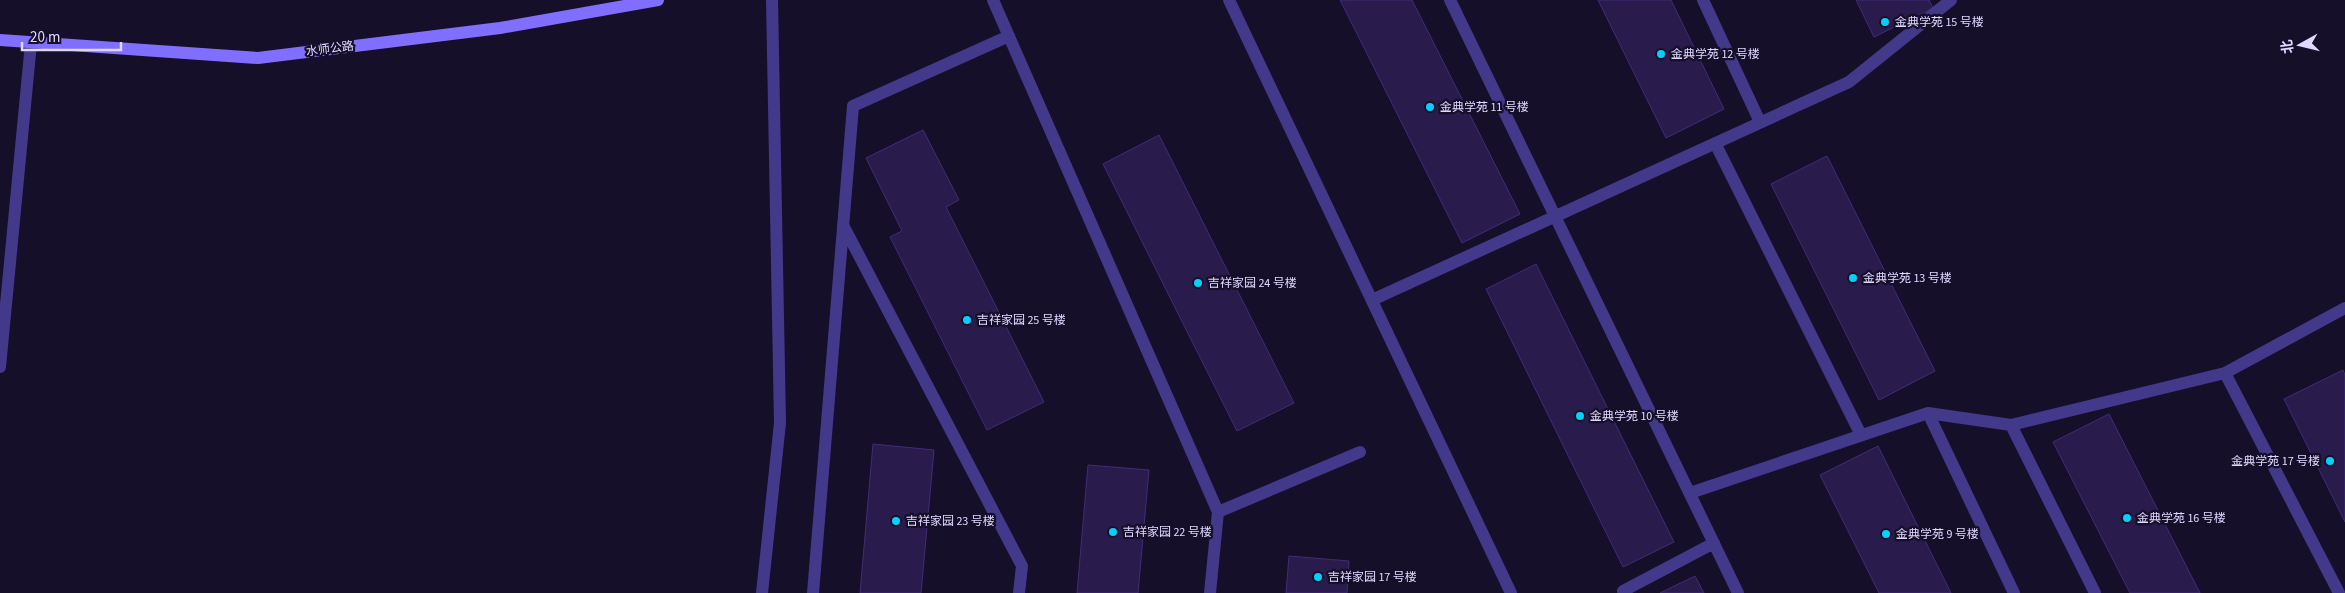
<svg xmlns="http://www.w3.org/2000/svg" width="2345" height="593" font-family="'Source Sans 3','Noto Sans SC',sans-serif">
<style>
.building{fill:#291b4b;stroke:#422c78}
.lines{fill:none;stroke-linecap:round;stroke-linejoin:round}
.minor{stroke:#43398a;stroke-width:12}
.tertiary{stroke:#43398a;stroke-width:12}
.secondary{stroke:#806fff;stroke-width:12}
.poi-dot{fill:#04d0ff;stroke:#160f2a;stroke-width:2}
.labels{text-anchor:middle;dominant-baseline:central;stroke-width:4.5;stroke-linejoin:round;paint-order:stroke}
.poi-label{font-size:12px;fill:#e0d8ff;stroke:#160f2a;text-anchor:start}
.street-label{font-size:12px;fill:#e0d8ff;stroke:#160f2a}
</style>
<rect width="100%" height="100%" fill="#160f2a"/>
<path class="building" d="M1340,0H1412L1520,214L1462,243Z
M1598,0H1671L1724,109L1666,138Z
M1856,0H1929L1933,8L1874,37Z
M923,130L959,200L946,207L1044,402L987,430L890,237L902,231L866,158Z
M1159,135L1294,403L1237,431L1103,164Z
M1827,156L1935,371L1879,400L1771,184Z
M1536,264L1674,542L1623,567L1486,289Z
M2343,370L2345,375V522L2284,399Z
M2109,414L2200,593H2130L2053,442Z
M873,444L934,450L921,593H860Z
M1878,446L1951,593H1879L1820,475Z
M1088,465L1149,470L1138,593H1077Z
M1289,556L1349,561L1347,593H1286Z
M1695,576L1704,593H1660Z"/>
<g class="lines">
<path class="minor" d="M993,0L1218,512L1210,593
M1450,0L1738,593
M1703,0L1760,122
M1715,143L1861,435
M843,225L1022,566L1019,593
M1372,300L1849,82L1951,0
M0,367L31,43
M2225,373L2339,593
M2011,425L1928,413L2014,593
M1690,493L1928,413
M1218,512L1360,452
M1623,591L1714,543
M762,593L780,423L772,0
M813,593L853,106L1009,36
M2095,593L2011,425L2225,373L2345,308"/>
<path class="tertiary" d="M1229,0L1511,593"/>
<path class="secondary" d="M0,40L258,58L500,28L658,0"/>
</g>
<g class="poi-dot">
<circle cx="1885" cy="22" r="5"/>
<circle cx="1661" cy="54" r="5"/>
<circle cx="1430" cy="107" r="5"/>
<circle cx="1853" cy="278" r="5"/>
<circle cx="1198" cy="283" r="5"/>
<circle cx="967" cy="320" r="5"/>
<circle cx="1580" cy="416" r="5"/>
<circle cx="2330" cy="461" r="5"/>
<circle cx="2127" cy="518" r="5"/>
<circle cx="896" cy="521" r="5"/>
<circle cx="1113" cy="532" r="5"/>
<circle cx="1886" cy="534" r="5"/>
<circle cx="1318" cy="577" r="5"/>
</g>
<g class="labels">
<g class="poi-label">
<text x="1895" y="22">金典学苑 15 号楼</text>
<text x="1671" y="54">金典学苑 12 号楼</text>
<text x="1440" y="107">金典学苑 11 号楼</text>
<text x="1863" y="278">金典学苑 13 号楼</text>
<text x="1208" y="283">吉祥家园 24 号楼</text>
<text x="977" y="320">吉祥家园 25 号楼</text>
<text x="1590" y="416">金典学苑 10 号楼</text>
<text x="2320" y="461" text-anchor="end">金典学苑 17 号楼</text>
<text x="2137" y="518">金典学苑 16 号楼</text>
<text x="906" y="521">吉祥家园 23 号楼</text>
<text x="1123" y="532">吉祥家园 22 号楼</text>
<text x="1896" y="534">金典学苑 9 号楼</text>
<text x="1328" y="577">吉祥家园 17 号楼</text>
</g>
<g class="street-label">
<text transform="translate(330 49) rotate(-7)">水师公路</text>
</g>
</g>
<g transform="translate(2300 45) rotate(262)" stroke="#160f2a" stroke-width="4" paint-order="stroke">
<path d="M0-4L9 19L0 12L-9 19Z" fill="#e0d8ff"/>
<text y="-8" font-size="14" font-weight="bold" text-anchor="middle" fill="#e0d8ff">北</text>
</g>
<path d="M22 42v8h99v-8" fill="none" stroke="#e0d8ff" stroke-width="2.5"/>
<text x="30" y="42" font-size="15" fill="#e0d8ff" stroke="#160f2a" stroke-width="4" paint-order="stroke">20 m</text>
</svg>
